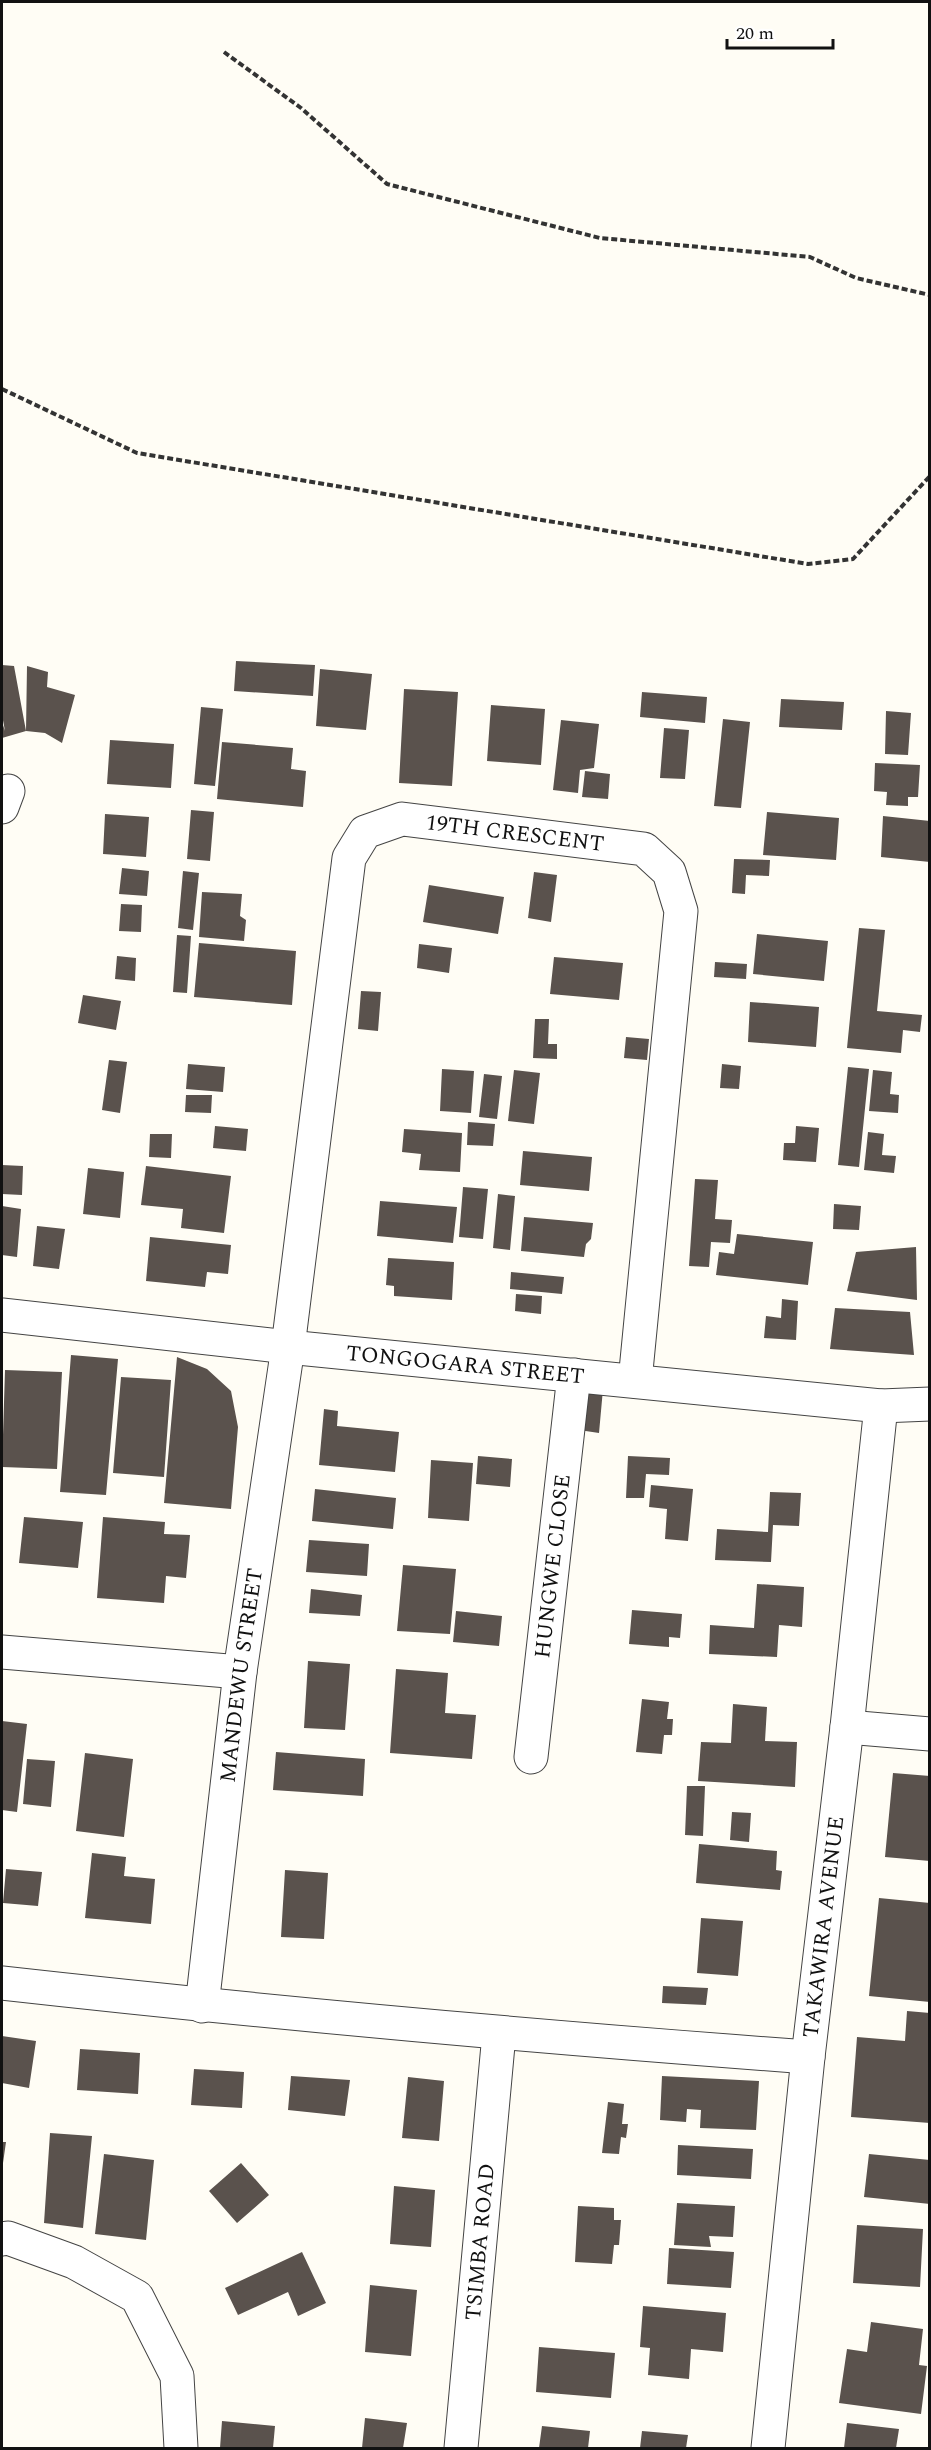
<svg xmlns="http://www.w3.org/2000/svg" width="931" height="2450" font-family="Spectral,serif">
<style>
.building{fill:#5a524d}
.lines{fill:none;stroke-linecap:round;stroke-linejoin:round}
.minor-casing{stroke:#444;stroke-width:35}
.path{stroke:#333;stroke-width:4;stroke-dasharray:6 3;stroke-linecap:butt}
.minor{stroke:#fff;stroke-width:33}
.labels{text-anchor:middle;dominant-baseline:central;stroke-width:6;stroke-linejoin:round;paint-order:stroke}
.street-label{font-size:22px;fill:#111;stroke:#fff}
</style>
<rect width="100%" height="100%" fill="#fffdf5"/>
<path class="building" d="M236,661L315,665L313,696L234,691Z
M2,665L14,666L26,731L2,738V722L5,731L2,715Z
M27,666L48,672L47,687L75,695L62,743L45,733L26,731Z
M320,669L372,674L366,730L316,726Z
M404,689L458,692L452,786L399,783Z
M642,692L707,697L705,723L640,717Z
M781,699L844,702L842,730L779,727Z
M491,705L545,709L541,765L487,761Z
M201,707L223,709L215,786L194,784Z
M886,711L911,713L908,755L885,754Z
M723,719L750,722L741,808L714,806Z
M561,720L599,724L594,768L580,770L578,793L553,790Z
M664,728L689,730L685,779L660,778Z
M110,740L174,744L171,788L107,784Z
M222,742L293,748L291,769L306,771L303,807L217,799Z
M875,763L920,765L918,797H908V806L886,805L887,792L874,791Z
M585,771L610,774L608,799L582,797Z
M191,810L214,812L210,861L187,859Z
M767,812L839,818L836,860L763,855Z
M105,814L149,817L146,857L103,854Z
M883,816L930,821V862L881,857Z
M734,859L770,860L769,876L746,875L745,894L732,893Z
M122,868L149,871L147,896L119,894Z
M183,871L199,873L193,930L178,928Z
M534,872L557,875L551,922L528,918Z
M429,885L504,897L498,934L423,922Z
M202,892L242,894L240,916L246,920L244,941L199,937Z
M121,904L142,905L141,932L119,931Z
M859,928L885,930L877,1011L922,1015L920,1032L903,1030L901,1053L847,1048Z
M757,934L828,941L824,981L753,974Z
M177,935L191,936L187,993L173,992Z
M199,943L296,951L292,1005L194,997Z
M419,944L452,948L449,973L417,968Z
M117,956L136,958L135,981L115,979Z
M554,957L623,963L619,1000L550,994Z
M715,962L747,964L746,979L714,977Z
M361,991L381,992L378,1031L358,1029Z
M83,995L121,1001L116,1030L78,1023Z
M750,1002L819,1007L816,1047L748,1042Z
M535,1019H549L548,1044H557V1059L533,1058Z
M626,1037L649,1039L647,1060L624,1058Z
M109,1060L127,1062L120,1113L102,1110Z
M188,1064L225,1067L223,1092L186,1089Z
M722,1064L741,1066L739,1089L720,1088Z
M848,1067L869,1069L859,1167L838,1165Z
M442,1069L474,1071L471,1113L440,1111Z
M514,1070L540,1073L534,1124L508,1121Z
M873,1070L892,1072L890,1094L899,1095L898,1113L869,1111Z
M484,1074L502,1076L497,1119L479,1117Z
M186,1095H212L211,1113L185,1112Z
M468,1122L495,1124L493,1146L467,1145Z
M215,1126L248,1129L246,1151L213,1148Z
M796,1126L819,1128L816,1162L783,1160L784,1143H795Z
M404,1129L462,1133L460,1172L419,1170L421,1154L402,1152Z
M868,1132L884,1134L882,1155L896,1156L894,1173L864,1170Z
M150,1134H172L171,1158L149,1157Z
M523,1151L592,1157L589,1191L520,1185Z
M2,1165L23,1166L22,1195L2,1194Z
M146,1166L231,1176L224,1233L181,1228L183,1209L141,1205Z
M88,1168L124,1172L120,1218L83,1214Z
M695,1179L718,1180L715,1219L732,1220L730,1243L711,1242L709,1267L689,1266Z
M463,1187L488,1189L483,1239L459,1237Z
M498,1194L515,1196L510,1250L493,1248Z
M380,1201L457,1207L453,1243L377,1236Z
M834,1204L861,1206L859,1230L833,1229Z
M2,1206L21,1209L17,1257L2,1255Z
M524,1217L593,1223L591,1239L586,1244L584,1257L521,1251Z
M37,1226L65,1229L59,1269L33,1266Z
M737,1234L813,1242L808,1285L716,1275L719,1252L734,1254Z
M150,1237L231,1245L228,1274L207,1272L205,1287L146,1281Z
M916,1247L917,1300L847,1291L856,1252Z
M388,1258L454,1262L452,1300L394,1296V1286L386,1285Z
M511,1272L564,1277L562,1294L510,1289Z
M516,1294L542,1296L541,1314L515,1311Z
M782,1299L798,1301L796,1340L764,1338L766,1316L781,1318Z
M835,1308L910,1312L914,1355L830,1349Z
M71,1355L118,1359L106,1495L60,1492Z
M177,1357L207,1369L231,1391L238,1427L231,1509L164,1503Z
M5,1370L62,1372L57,1469L2,1467Z
M121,1377L171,1380L164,1477L113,1473Z
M583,1387L603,1389L599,1433L579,1430Z
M324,1409L338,1411L337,1426L399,1432L395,1472L319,1465Z
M478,1456L512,1459L510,1487L476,1484Z
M628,1456L670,1458L669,1475L646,1474L644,1498H626Z
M431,1460L473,1463L469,1521L428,1518Z
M651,1485L693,1489L688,1541L665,1539L667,1509L649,1507Z
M315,1489L396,1498L393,1529L312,1521Z
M770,1492L801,1493L799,1526L773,1525L771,1562L715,1560L717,1529L768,1532Z
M24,1517L83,1522L78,1568L19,1563Z
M103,1517L165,1522L164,1534L190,1535L186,1578L166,1576L164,1603L97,1598Z
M309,1540L369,1544L367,1576L306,1572Z
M403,1565L456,1569L450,1634L397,1631Z
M757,1584L804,1587L802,1627L779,1625L777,1657L709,1654L710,1625L754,1628Z
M311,1589L362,1595L360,1616L309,1613Z
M632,1610L682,1614L680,1638L669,1637V1647L629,1644Z
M456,1611L502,1616L499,1646L453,1642Z
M308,1661L350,1664L345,1730L304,1728Z
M396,1669L448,1673L445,1713L476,1715L472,1759L390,1753Z
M642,1699L669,1702L667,1719H673L672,1735H664L662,1754L636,1752Z
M733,1704L767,1707L765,1741L797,1742L795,1787L698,1781L701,1742L731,1743Z
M2,1721L27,1724L17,1812L2,1810Z
M276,1752L365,1759L363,1796L273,1790Z
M85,1753L133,1759L124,1837L76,1831Z
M27,1759L55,1761L51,1807L23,1804Z
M893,1773L930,1776V1861L885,1857Z
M687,1786H705L703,1836L685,1835Z
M732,1812L751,1813L749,1842L730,1840Z
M699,1844L777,1851L776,1870L782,1871L780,1890L696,1883Z
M92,1853L126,1857L124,1876L155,1879L151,1924L85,1918Z
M6,1869L42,1872L38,1906L3,1903Z
M285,1870L328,1873L324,1939L281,1937Z
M879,1898L930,1903V2002L869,1996Z
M701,1918L743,1921L738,1976L697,1973Z
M663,1986L708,1988L706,2005L662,2003Z
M907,2011L930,2013V2123L851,2117L857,2037L905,2041Z
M2,2036L36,2041L29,2088L2,2083Z
M80,2049L140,2053L138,2094L77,2090Z
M194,2069L244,2072L242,2108L191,2105Z
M291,2076L350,2080L345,2116L288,2110Z
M662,2076L759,2081L756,2130L700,2128L701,2110L687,2109L686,2122L660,2120Z
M408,2077L444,2081L439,2141L402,2138Z
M608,2102L624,2104L622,2124H628L626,2138L621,2137L619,2154L602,2153Z
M50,2133L92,2136L83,2228L44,2223Z
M2,2142H6L3,2163H2Z
M678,2145L753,2149L751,2179L677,2175Z
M104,2154L154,2160L146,2240L95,2234Z
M869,2154L930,2160V2204L864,2197Z
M241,2163L269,2195L237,2223L209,2191Z
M394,2186L435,2190L431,2247L390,2244Z
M677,2203L735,2206L733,2237L709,2236L711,2247L674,2245Z
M578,2206L614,2208V2220H621L619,2245H614L612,2264L575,2262Z
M857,2225L923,2229L920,2287L853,2283Z
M669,2248L734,2252L731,2288L667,2284Z
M302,2252L326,2303L298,2316L288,2292L238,2315L225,2288Z
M370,2285L417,2290L411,2356L365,2352Z
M643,2306L726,2313L723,2352L691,2349L689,2379L648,2375L650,2348L640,2347Z
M871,2322L923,2329L919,2365L927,2366L921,2414L839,2403L847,2349L867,2352Z
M539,2347L615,2353L611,2398L536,2392Z
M365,2418L407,2423L403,2448H362Z
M222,2421L275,2426L273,2448H220Z
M847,2423L899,2429L896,2448H844Z
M542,2426L590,2431L588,2448H539Z
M642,2431L688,2435L686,2448H640Z"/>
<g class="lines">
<defs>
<g id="minor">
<path d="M2,807L8,791"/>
<path id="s1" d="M2,1315L288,1347L881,1406L930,1404"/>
<path d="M2,1652L240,1672"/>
<path d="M847,1727L930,1734"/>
<path id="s2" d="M531,1757L574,1375"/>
<path d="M2,1983C270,2013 538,2037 808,2057"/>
<path id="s3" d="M202,2006L240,1672L288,1347L349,858L365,832L402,819L644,849L669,872L681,911L635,1381"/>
<path d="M2,2239L8,2238L74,2262L137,2297L177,2376L181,2448"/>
<path id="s4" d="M461,2448L499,2034"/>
<path id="s5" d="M768,2448L808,2057L847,1727L881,1406"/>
</g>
</defs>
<use href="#minor" class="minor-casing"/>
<path class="path" d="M224,52L301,108L387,184L600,238L810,257L856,278L930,295
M2,389L137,453L808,564L853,559L930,476"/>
<use href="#minor" class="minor"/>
</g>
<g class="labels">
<g class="street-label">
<text stroke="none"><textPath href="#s3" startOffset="1341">19TH CRESCENT</textPath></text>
<text stroke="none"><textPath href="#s1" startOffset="466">TONGOGARA STREET</textPath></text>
<text stroke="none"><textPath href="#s2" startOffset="192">HUNGWE CLOSE</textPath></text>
<text stroke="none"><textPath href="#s3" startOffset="333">MANDEWU STREET</textPath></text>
<text stroke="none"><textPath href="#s5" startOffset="524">TAKAWIRA AVENUE</textPath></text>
<text stroke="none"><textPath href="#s4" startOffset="207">TSIMBA ROAD</textPath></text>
</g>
</g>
<rect width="931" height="2450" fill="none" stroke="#111111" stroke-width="6"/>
<path d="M727 39v9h106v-9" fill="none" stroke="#111111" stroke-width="3"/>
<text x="736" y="39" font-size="18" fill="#111111" stroke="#ffffff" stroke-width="4.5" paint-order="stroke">20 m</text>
</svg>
